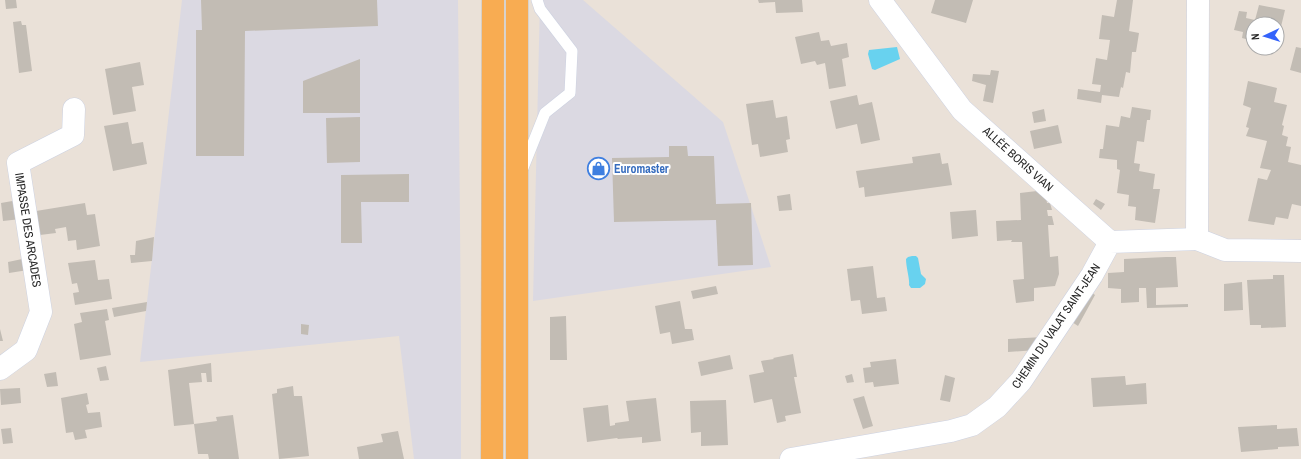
<svg xmlns="http://www.w3.org/2000/svg" width="1301" height="459" font-family="'Archivo Narrow',sans-serif">
<style>
.industrial{fill:#dbd9e2}
.water{fill:#68d2ef}
.building{fill:#c2bcb4}
.lines{fill:none;stroke-linecap:round;stroke-linejoin:round}
.service-casing{stroke:#cdd2e1;stroke-width:12}
.minor-casing{stroke:#cdd2e1;stroke-width:23}
.tertiary-casing{stroke:#cdd2e1;stroke-width:23}
.trunk-casing{stroke:#c3c3c3;stroke-width:23}
.service{stroke:#fff;stroke-width:11}
.minor{stroke:#fff;stroke-width:22}
.tertiary{stroke:#fff;stroke-width:22}
.trunk{stroke:#f8ac52;stroke-width:22}
.labels{text-anchor:middle;dominant-baseline:central;stroke-width:4;stroke-linejoin:round;paint-order:stroke}
.street-label{font-size:12px;fill:#272727;stroke:#fff}
.shop-label{font-size:12px;font-weight:bold;fill:#366cbe;stroke:#fff;text-anchor:start}
</style>
<rect width="100%" height="100%" fill="#eae1d8"/>
<path class="industrial" d="M182,0H458L461,337V459H414L399,336L140,362Z
M540,0H583L723,122L771,267L533,301Z"/>
<path class="water" d="M897,47L900,59L875,70L872,69L868,54L869,50Z
M912,256H916L918,258L921,274L926,279L925,284L920,288H911L909,285C910,280 906,267 906,259L908,257Z"/>
<path class="building" d="M5,0H16L17,8L6,9Z
M201,0H377L378,26L245,31L244,156H196V30H202Z
M758,0H802L803,12L776,13L775,2L759,3Z
M935,0H973L966,23L931,13Z
M1117,0H1133L1129,31L1139,33L1136,52H1132L1130,73L1126,72L1123,88L1121,87L1119,97L1102,95L1101,103L1077,99L1078,89L1100,92L1101,85L1092,84L1096,58L1107,60L1110,40L1099,39L1102,15L1114,17Z
M1259,5L1285,10L1278,39L1277,38V24H1253V41L1242,38L1243,32L1234,30L1239,11L1247,12L1246,18L1255,20Z
M21,21L22,25H26L32,71L19,73L13,22Z
M819,32L821,41L829,40L831,46L847,43L849,57L842,59L846,86L829,89L825,63L817,65L815,61L801,64L795,37Z
M1296,47L1301,48V73L1290,70Z
M360,59V113H303V81Z
M140,62L144,85L132,87L136,111L113,115L105,69Z
M991,70L999,71L993,103L983,101L986,85L972,81L973,74L990,75Z
M1248,81L1277,88L1274,102L1287,105L1282,125L1284,126L1282,135L1288,137L1286,146L1291,147L1288,162L1301,165V206L1292,204L1288,219L1276,217L1274,225L1248,221L1258,178L1267,180L1271,170L1260,168L1267,141L1246,136L1249,128L1246,127L1251,108L1243,105Z
M857,95L859,105L872,102L880,140L861,144L857,124L836,129L830,101Z
M773,100L776,118L787,116L790,139L786,140L788,152L760,157L758,144L752,145L746,104Z
M1132,107L1151,110L1150,120H1147L1144,142L1137,141L1134,163L1140,164L1139,171L1155,174L1153,189H1160L1155,223L1135,220L1136,207L1128,206L1129,195L1117,193L1120,170L1117,169V160L1099,158L1100,149H1103L1106,125L1119,127L1121,116L1130,118Z
M1044,109L1046,121L1034,123L1032,112Z
M360,117V162L327,163L326,118Z
M128,122L132,144L143,142L147,164L113,171L104,126Z
M1058,125L1062,143L1034,149L1030,131Z
M669,146H687L688,156H714L716,204L751,203L753,265L718,266L716,220L614,222L612,158L669,157Z
M940,153L942,164L948,163L952,185L865,197L864,187L859,188L856,171L913,163L912,157Z
M409,174V202H361L362,243H341V175Z
M1037,191L1046,196L1047,203H1050L1052,210H1047L1048,216H1052L1054,225H1048L1050,257L1058,256L1059,274L1055,286L1034,288V301L1016,303L1013,280L1024,279L1022,242H1011L1012,240L997,241L996,221L1021,220L1020,193Z
M790,194L792,210L779,211L777,196Z
M1096,199L1105,204L1101,210L1093,204Z
M18,200L21,219L3,221L1,203Z
M85,203L87,215L95,214L100,246L77,250L76,240L68,241L66,227L55,229L56,233L40,235L36,211Z
M976,210L978,236L952,239L950,212Z
M154,237L152,261L131,263L130,255H135L136,241Z
M1166,257H1176L1178,287L1156,288V305L1188,304V307L1147,308L1146,288H1139V302L1121,303V289L1108,288V273L1124,272V259Z
M27,258L28,270L9,273L8,262Z
M95,260L98,280L109,279L112,299L75,305L73,293L79,292L77,283L72,284L68,263Z
M873,266L877,298L885,297L887,311L862,314L860,300L851,301L847,269Z
M1273,275H1284L1286,327L1261,328V325H1250L1247,280L1273,279Z
M1242,282L1243,310L1224,311V284Z
M716,286L718,294L693,299L691,291Z
M1091,292L1095,295L1078,326L1072,322Z
M680,301L685,329H692L694,340L672,344L670,332L660,334L655,306Z
M147,302L146,311L114,317L112,308Z
M107,309L109,320L105,321L111,355L80,360L74,324L82,322L80,313Z
M566,316L567,360H550V317Z
M301,324L309,325L308,335L301,334Z
M0,329L3,341H0Z
M1043,337L1037,350L1008,352V339Z
M793,354L797,377H794L801,413L785,416L786,421L777,423L772,399L754,403L749,375L764,372L761,361L774,359L773,358Z
M730,355L733,369L701,376L698,362Z
M896,359L899,384L874,387L873,382L865,383L863,368L871,367L870,362Z
M211,363L212,382H207L206,373H201L202,382L189,383L194,424L174,426L168,370Z
M106,366L109,380L100,381L97,368Z
M56,372L58,386L47,387L44,374Z
M852,374L854,382L847,383L845,376Z
M945,375L955,378L950,402L940,400Z
M1125,376L1126,385L1146,383L1147,404L1093,407L1091,378Z
M293,386L294,396H302L309,456L279,459L272,394L277,393V389Z
M20,388L21,403L1,405L0,389Z
M87,393L89,404L86,405L88,413L100,412L102,427L85,430L87,438L75,440L73,432L66,433L61,398Z
M864,396L873,426L863,429L853,399Z
M656,398L661,441L642,443V437L618,439L617,438L587,442L583,408L608,405L610,426L615,425V423L629,421L626,401Z
M726,400L728,445L701,446V432L691,433L690,401Z
M233,415L239,459H209L208,454H198L194,424L217,421L216,417Z
M1277,425V429L1297,428L1299,446L1278,447V449L1241,452L1238,427Z
M11,428L13,443L3,444L1,429Z
M398,431L404,459H359L357,447L383,442L381,434Z"/>
<g class="lines">
<defs>
<path id="service" d="M523,168L545,113L570,93L572,51L540,9L537,0"/>
<path id="minor" d="M880,0L962,110L1110,242L1197,239
M0,369L26,350L41,312L18,163L73,135L74,109
M791,459L951,431L972,425L997,407L1021,381L1092,275L1110,242"/>
<path id="tertiary" d="M1198,0L1197,239L1225,250L1301,251"/>
<path id="trunk" d="M517,0V459
M492,459L493,0"/>
</defs>
<use href="#service" class="service-casing"/>
<use href="#minor" class="minor-casing"/>
<use href="#tertiary" class="tertiary-casing"/>
<use href="#trunk" class="trunk-casing"/>
<use href="#service" class="service"/>
<use href="#minor" class="minor"/>
<use href="#tertiary" class="tertiary"/>
<use href="#trunk" class="trunk"/>
</g>
<defs>
<symbol id="shop-ring" viewBox="-11 -11 22 22"><circle r="9.5" fill="#fff" stroke="#3f7fe0" stroke-width="1.5"/><path d="M-5-2.5h2.3a2.7 3.5 0 0 1 5.4 0H5L5.5 6h-11ZM-1.5-2.5h3a1.5 2.3 0 0 0-3 0Z" fill="#3f7fe0"/></symbol>
</defs>
<g fill-rule="evenodd">
<use href="#shop-ring" x="586" y="156" width="25" height="25"/>
</g>
<g class="labels">
<g class="street-label">
<text transform="translate(1018 159) rotate(42)">ALLÉE BORIS VIAN</text>
<text transform="translate(28 230) rotate(81)">IMPASSE DES ARCADES</text>
<text transform="translate(1056 326) rotate(-56)">CHEMIN DU VALAT SAINT-JEAN</text>
</g>
<g class="shop-label">
<text x="614" y="169">Euromaster</text>
</g>
</g>
<g transform="translate(1265 36) rotate(266)"><circle r="19" fill="#ffffff" stroke="#a9a9a9"/>
<path d="M0-3L7 15L0 10L-7 15Z" fill="#3463fb"/>
<text y="-6" font-size="11" font-weight="bold" text-anchor="middle" fill="#272727">N</text>
</g>
</svg>
